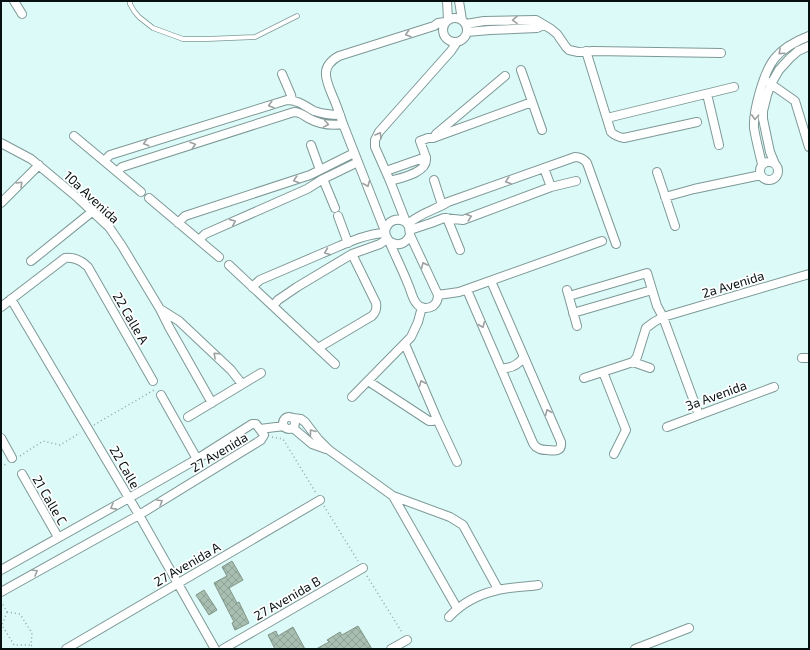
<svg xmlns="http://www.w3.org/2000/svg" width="810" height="650" font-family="'Exo 2',sans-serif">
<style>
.building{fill:url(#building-cross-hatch);stroke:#819689}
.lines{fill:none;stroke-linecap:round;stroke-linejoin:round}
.service-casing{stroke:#7d9997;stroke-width:5.5}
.minor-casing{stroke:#7d9997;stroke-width:10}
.path{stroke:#90a7a6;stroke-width:1.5;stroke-dasharray:1 3;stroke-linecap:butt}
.service{stroke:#fff;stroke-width:4}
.minor{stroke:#fff;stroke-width:8}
.oneway{stroke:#9ca0a0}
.labels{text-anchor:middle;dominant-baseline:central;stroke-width:3.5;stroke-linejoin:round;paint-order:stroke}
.street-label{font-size:13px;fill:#071111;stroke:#fff}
</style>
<defs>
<pattern id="building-cross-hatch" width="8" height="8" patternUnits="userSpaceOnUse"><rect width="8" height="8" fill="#a8beb1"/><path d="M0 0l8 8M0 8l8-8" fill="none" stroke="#8fa297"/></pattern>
</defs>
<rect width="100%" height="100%" fill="#dcfaf8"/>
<path class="building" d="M232,561L243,580L229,588L237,603L239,602L249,623L235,630L232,623L234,622L214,583L227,576L222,567Z
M204,590L217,610L209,615L196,595Z
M358,626L372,649H316L329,642L327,640L340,632L342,635Z
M293,627L305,649H275L268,635L276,631L278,636Z"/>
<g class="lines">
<defs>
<path id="service" d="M130,1V4L134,11L139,17L153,28L183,39H207L255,37L297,16"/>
<path id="minor" d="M14,1L22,14
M447,1L448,20
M459,1L462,20
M443 30a12 12 0 1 1 24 0a12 12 0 1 1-24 0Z
M445,22L438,23L434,26L339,56C319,67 326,80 333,97C337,106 340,115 343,124L385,231L386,236L389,241C395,255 402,269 408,284C411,290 412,299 417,304C421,309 428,309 433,306C437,303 438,299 438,295L410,235L409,227L406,222L390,181L375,147V140L379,132L451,51L457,42
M466,24L484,21L536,20L551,29L557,34L566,47L569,50L578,52L593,51L721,53
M467,32L490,30L537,28L544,25
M586,51L611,132C615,136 618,137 624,138L697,122
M521,70L542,130
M282,74L291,95L292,100
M768,82L795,101L809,147
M707,94L719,145
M607,118L734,87
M436,134L505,76
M74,136L141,192
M1,143L31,159L78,198L109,227L122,246L160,309
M311,145L320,170
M104,161L110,155L287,100C298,100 305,106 314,111C323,114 331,115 340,115
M760 171a9 9 0 1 1 18 0a9 9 0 1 1-18 0Z
M762,164C759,152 756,140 754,128C753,110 764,71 775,58C784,47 796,41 809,36
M775,164L770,152L763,119V111L767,95L771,84L779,70L790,58L798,51L809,46
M544,168L551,187
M386,171L426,157
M117,172L122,167L294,112C300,112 303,115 308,118C319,124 331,126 343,124
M657,172L675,226
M323,179L335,208
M434,180L442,205
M390,181C400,178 427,173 426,159C425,153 422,147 420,141L428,138H433L532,102
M665,197L694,189L761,175
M149,198L219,257
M1,203L39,165
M338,216L348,243
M447,218L460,250
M178,223L185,216L310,175L354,153
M408,224C420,213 435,210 448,202L575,157C581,157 584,159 587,163L616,244
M410,230L431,223L444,218L463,220L551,187L576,181
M385,231C388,220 397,217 406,222
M199,240L205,234L307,189L323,179L358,162
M389,241C398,247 406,244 410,235
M31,261L93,211
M229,265L335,364
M252,287L260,280C281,271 302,262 323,253C343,245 363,234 385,233
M467,290L533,443C535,446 535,447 538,448C541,450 544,450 547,450C555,451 562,452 561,442L491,281
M567,290L577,326
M438,295L459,292L602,241
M569,296L647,273L657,306L663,317L699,415
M11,299L139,515L215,649
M273,306L278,300L297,287L352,254L380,244L387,239
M1,307L65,258C74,257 81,260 88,267L153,381
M573,313L652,290
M405,344L437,419L457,462
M318,348L372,316C376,312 377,309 376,303L352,254
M802,358H809
M633,362L650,368
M501,368C511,369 518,365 524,357
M603,372L626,430L614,454
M584,378L633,362L637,357L646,328L654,322L663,317L809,274
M368,381L429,421H433L437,419
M161,395L197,459
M352,397L411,337L418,322L422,307
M212,403L169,327L160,309L179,321L231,370L242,384
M283 423a6 6 0 1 1 12 0a6 6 0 1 1-12 0Z
M188,417L261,373
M293,418L301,419L305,422L318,439L329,450L393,496L457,608
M667,427L774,387
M293,428L312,444L326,449
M260,429L284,426
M1,438L12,458
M22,474L58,537
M393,496L450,517L463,525L498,589
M1,570L129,498L197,459L252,424H256L264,435L261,440L139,515L1,592
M449,617C462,603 479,594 498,590C509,587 526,587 538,585
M66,649L320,500
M223,649L363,568
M391,649L407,640
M635,649L689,628"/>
</defs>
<use href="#service" class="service-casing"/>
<use href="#minor" class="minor-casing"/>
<path class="path" d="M94,425L154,390
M272,437L283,439L316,493
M20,456L43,441L60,445L80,433
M1,467L6,464
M324,506L358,561
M367,576L403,634
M1,601L7,612
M7,612L2,625L14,645H31
M7,612L20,614L32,633L31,645L34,649"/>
<use href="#service" class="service"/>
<use href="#minor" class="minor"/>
</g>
<defs><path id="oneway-chevron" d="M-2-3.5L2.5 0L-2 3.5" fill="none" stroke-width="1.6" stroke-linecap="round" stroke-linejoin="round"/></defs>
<g class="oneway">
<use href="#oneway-chevron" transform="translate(515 20) rotate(179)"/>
<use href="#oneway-chevron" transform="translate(408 34) rotate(162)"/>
<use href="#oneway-chevron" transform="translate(781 52) rotate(138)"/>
<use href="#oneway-chevron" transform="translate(271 105) rotate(163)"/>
<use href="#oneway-chevron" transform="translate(755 117) rotate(93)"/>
<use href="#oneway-chevron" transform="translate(326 124) rotate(10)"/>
<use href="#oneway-chevron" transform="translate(379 135) rotate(-59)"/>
<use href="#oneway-chevron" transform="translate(146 143) rotate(163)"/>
<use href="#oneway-chevron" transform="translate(193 145) rotate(-18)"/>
<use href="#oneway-chevron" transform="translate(296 180) rotate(162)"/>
<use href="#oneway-chevron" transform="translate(508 181) rotate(161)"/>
<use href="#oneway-chevron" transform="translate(20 184) rotate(-45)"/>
<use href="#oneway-chevron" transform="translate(367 184) rotate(68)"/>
<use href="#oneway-chevron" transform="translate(469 217) rotate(-19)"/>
<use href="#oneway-chevron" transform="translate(233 222) rotate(-24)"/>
<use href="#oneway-chevron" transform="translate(327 252) rotate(157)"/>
<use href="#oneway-chevron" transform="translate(424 265) rotate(-115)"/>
<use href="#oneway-chevron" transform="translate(482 325) rotate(67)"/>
<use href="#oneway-chevron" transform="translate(216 355) rotate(-137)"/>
<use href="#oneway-chevron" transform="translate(422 383) rotate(-113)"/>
<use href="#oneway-chevron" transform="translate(548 412) rotate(-113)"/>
<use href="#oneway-chevron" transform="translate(312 432) rotate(-127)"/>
<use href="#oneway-chevron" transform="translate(160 502) rotate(-31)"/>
<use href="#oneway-chevron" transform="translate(113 507) rotate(151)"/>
<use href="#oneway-chevron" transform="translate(35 572) rotate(-30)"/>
</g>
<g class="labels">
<g class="street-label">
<text transform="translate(92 197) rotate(43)">10a Avenida</text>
<text transform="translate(733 284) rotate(-17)">2a Avenida</text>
<text transform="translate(131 318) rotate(60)">22 Calle A</text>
<text transform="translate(716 395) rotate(-20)">3a Avenida</text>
<text transform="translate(219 452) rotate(-31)">27 Avenida</text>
<text transform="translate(125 467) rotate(60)">22 Calle</text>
<text transform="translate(50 500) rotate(60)">21 Calle C</text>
<text transform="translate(187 564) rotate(-30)">27 Avenida A</text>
<text transform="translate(287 598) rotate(-30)">27 Avenida B</text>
</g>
</g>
<rect width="810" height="650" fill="none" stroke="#071111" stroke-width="4"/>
</svg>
